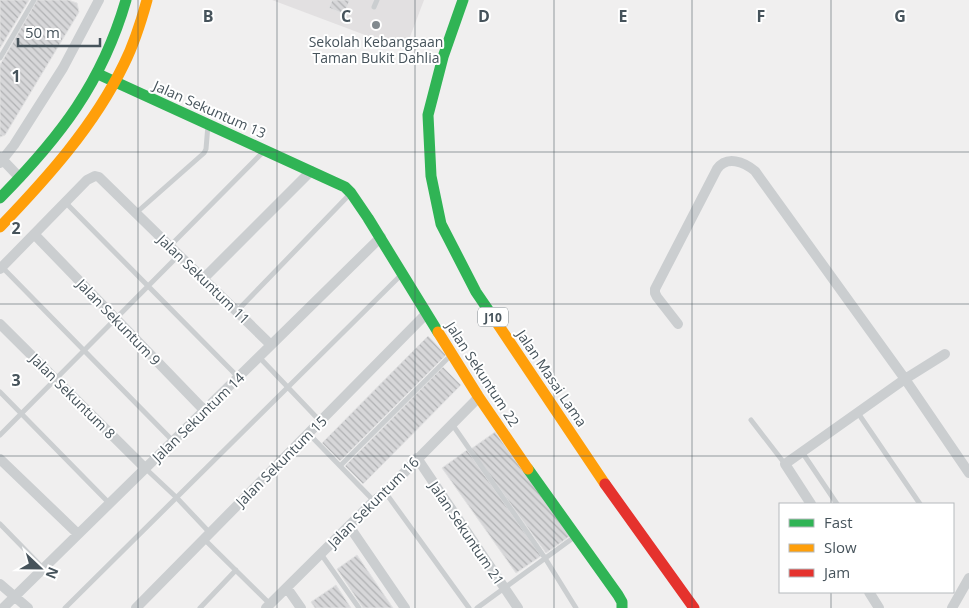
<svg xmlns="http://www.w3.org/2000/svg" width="969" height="608" font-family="'Open Sans',sans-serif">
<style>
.education{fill:#e2e0e1}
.building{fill:url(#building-back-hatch);stroke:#e1e1e2}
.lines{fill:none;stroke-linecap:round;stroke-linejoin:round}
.lane{stroke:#cbced0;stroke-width:5}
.street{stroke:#cbced0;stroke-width:10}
.fast{stroke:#30b455;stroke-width:11}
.slow{stroke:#ff9f0a;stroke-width:11}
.jam{stroke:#e5322d;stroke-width:11}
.grid{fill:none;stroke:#46535b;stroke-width:1;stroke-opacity:0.55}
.poi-dot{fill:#828a8f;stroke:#fff;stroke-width:2}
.labels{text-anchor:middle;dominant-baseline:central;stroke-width:4;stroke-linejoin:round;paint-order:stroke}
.shield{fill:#fff;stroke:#7e878c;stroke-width:1}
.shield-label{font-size:12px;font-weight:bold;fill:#46535b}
.poi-label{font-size:14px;fill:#46535b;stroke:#fff}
.street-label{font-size:14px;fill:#46535b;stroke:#fff}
.grid-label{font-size:16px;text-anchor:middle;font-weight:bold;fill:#46535b;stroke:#fff;stroke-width:4;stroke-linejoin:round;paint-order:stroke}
</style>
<defs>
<pattern id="building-back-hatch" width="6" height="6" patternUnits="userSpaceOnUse" patternTransform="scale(1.25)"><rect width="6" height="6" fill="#d7d7d9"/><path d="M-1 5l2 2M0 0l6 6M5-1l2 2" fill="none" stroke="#b0b1b3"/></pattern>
</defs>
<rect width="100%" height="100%" fill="#f0efef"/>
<path class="education" d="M272,0H424L405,50Z"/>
<path class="building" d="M0,0H29L0,48Z
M37,0H68L77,3L79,12L5,135L0,137V65Z
M332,0H350L344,14L329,8Z
M428,336L446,355L340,461L322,443Z
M443,367L461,385L363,484L345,466Z
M495,432L570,536L546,553L471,449Z
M467,450L541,556L516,573L442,468Z
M357,555L393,608H363L337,569Z
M336,585L351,608H315L311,602Z"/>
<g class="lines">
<path class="lane" d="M374,7L377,0
M0,58L34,0
M65,202L238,377
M136,213L204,153L206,149L208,125
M170,246L263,152
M2,267L173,441
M237,311L349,195
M259,357L320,421
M0,392L109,503
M858,413L920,504
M751,420L785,464
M452,424L545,558L576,608
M309,434L374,501
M0,435L179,255
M802,452L837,504
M340,466L450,356
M145,468L177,498L210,533
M385,492L469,608
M0,524L43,568
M204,539L270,604
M321,554L359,608
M65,608L402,274
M200,608L236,570
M477,608L573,538"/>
<path class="street" d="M0,157L20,178
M0,163L14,145L63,68L99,0
M34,234L204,410
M0,269L87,180L95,176L99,177L271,345
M203,279L311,171
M0,324L145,468
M678,324L657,297L655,293V289L717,169C727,155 744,162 755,171L905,379L969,473
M417,458L518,608
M0,459L78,534
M811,504L785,464L905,379L945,354
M349,526L405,608
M0,584L28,608
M287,588L301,608
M869,592L879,608
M3,608L381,237
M136,608L426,314
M266,608L374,501L385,492L479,397
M952,608L969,578"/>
<path class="fast" d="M463,0L443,57L428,115L431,176L441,224L476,292L491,314
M98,74L345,187L351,193L368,218L438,332
M0,198C60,137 102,83 126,0
M528,469L618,595L622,602V608"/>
<path class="slow" d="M0,227C47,178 94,126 124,64C134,44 141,22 147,0
M491,314L605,484
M438,332L478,396L528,469"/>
<path class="jam" d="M605,484L694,608"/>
</g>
<path class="grid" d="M138,0V608M277,0V608M415,0V608M554,0V608M692,0V608M831,0V504M0,152H969M0,304H969M0,456H969M831,592V608"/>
<circle class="poi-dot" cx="376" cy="25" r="5"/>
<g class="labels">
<rect class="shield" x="478" y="307.5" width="30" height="19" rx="4"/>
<g class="shield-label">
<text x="493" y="317">J10</text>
</g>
<g class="poi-label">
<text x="376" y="41">Sekolah Kebangsaan<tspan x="376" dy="16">Taman Bukit Dahlia</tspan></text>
</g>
<g class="street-label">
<text transform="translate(210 109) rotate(24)">Jalan Sekuntum 13</text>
<text transform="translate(204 279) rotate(44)">Jalan Sekuntum 11</text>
<text transform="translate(119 322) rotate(46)">Jalan Sekuntum 9</text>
<text transform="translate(483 374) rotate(57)">Jalan Sekuntum 22</text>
<text transform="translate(552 378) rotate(56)">Jalan Masai Lama</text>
<text transform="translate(73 396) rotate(45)">Jalan Sekuntum 8</text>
<text transform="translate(198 417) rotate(-44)">Jalan Sekuntum 14</text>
<text transform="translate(281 461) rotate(-45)">Jalan Sekuntum 15</text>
<text transform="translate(373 502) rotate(-45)">Jalan Sekuntum 16</text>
<text transform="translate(467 533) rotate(56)">Jalan Sekuntum 21</text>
</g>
</g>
<g class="grid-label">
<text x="208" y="22">B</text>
<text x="346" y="22">C</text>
<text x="484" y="22">D</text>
<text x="623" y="22">E</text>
<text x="761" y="22">F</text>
<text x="900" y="22">G</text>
<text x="16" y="82">1</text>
<text x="16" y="234">2</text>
<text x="16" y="386">3</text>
</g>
<rect x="779" y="503" width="175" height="90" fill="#ffffff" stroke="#b5babd"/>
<rect x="789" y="519" width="25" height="8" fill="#30b455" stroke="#b5babd"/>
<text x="824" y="528" font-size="15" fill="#46535b">Fast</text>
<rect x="789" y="544" width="25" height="8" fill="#ff9f0a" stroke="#b5babd"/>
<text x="824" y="553" font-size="15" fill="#46535b">Slow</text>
<rect x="789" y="569" width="25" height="8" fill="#e5322d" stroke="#b5babd"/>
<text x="824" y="578" font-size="15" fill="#46535b">Jam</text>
<g transform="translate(40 568) rotate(112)" stroke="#ffffff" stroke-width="4" paint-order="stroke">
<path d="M0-4L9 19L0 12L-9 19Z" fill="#46535b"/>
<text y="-8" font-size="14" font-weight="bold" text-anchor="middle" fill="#46535b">N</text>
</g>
<path d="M18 38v8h82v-8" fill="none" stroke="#46535b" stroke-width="2.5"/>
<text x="25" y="38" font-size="15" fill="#46535b" stroke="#ffffff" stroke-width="4" paint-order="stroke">50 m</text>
</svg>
